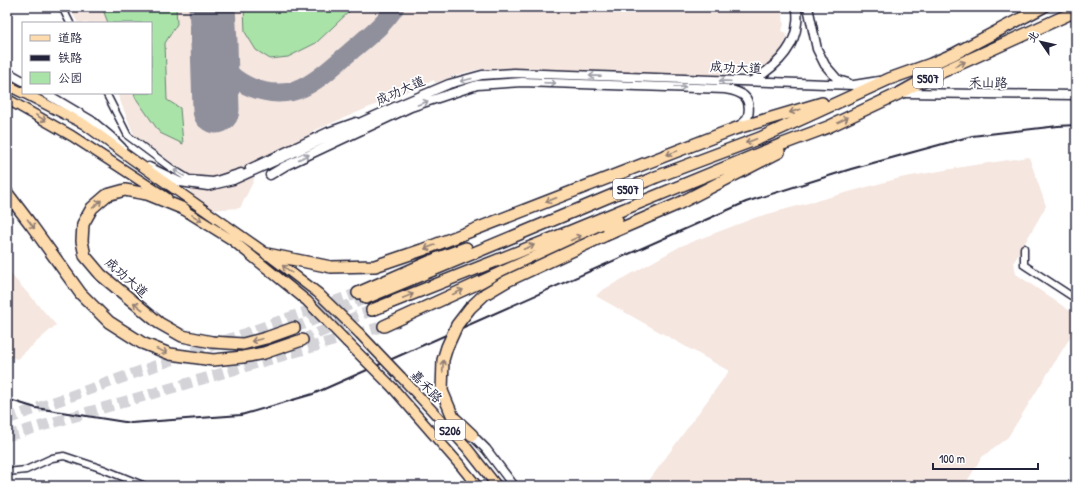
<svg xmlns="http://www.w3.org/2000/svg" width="1083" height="493" font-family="'Patrick Hand','LXGW WenKai TC',sans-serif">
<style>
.built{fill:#f5e6df}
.green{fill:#aae3a8;stroke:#668272}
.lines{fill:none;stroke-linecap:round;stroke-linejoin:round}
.taxiway{stroke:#90909d;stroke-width:19}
.runway{stroke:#90909d;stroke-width:47}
.highway-tunnel{stroke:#d3d3d8;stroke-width:11;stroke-dasharray:11 5.5;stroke-linecap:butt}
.street-casing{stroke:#22223b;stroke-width:9}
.secondary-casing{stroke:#22223b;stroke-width:11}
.primary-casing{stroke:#22223b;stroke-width:12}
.highway-casing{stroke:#22223b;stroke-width:14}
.street{stroke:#fff;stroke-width:6}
.secondary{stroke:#fff;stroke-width:8}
.primary{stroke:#fedbac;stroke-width:9}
.highway{stroke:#fedbac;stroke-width:11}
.rail{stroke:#22223b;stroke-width:2}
.primary-bridge-casing{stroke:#22223b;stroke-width:12;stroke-linecap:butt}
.highway-bridge-casing{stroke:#22223b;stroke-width:14;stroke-linecap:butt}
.primary-bridge{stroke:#fedbac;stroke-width:9}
.highway-bridge{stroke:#fedbac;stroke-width:11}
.oneway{stroke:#907e74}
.oneway2{stroke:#9c9ca7}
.labels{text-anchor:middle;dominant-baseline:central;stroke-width:3.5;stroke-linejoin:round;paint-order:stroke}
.shield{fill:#fff;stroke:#646476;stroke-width:1}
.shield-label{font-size:12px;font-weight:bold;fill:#22223b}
.street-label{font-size:13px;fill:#22223b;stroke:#fff}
</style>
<rect width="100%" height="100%" fill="#fff"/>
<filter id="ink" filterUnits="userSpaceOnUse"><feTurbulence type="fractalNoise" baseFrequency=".025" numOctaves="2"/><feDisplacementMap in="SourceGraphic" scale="8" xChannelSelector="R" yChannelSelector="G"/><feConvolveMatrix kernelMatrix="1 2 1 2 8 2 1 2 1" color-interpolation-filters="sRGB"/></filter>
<g filter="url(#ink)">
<path class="built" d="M69,7H782L784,24L782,31L787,33L786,39L781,50L777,57L766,67L759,70L734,75L642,73L493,69H481L463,73L435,83L434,80L313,131L311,134L252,162L254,180L240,208L208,210L191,199L189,175L134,135L117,93H151V23H78Z
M1029,157L1046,206L1014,262L1016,274L1076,315V328L1008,437L982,457L964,486H645L729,371L596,296L601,291L681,246L757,217L900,178L968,166Z
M7,270L56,325L17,359L7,356Z"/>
<path class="green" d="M102,7H176L177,24L165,43L167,100L180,108L183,144L160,133L135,97L134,93H151V23H108Z
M244,7H354L316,43L288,57L270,59L256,50L245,32Z"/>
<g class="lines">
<path class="taxiway" d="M212,7C213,22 212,42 217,55C228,85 273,102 302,88C320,80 334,65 350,52C366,38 384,25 395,7"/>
<path class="runway" d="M212,7L214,43L216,110"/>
<path class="highway-tunnel" d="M294,328L366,298
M302,340L372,310
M7,419L358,293
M7,436L384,326"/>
<defs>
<path id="street" d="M62,7L70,23
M106,93L128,136L171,168L189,179L213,181L241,172
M249,168L328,131L356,121
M1024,248V265L1076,299
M7,472L26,470L52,458L64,456L103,469L145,486"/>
<path id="secondary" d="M808,7L817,49L825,65L838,80L848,83
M7,72L23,81
M752,81C774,68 795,50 797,23C798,17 797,12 797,7
M45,93L92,121L111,137L122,148
M903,93L1076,95
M149,167L180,182L208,186L233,180L397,106L449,84L482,75L514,73L854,85L879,81
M270,175L285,166L411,107L477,85L522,82L725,89C731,90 739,91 744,96C750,101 750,114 746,120C744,123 740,125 738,126
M445,424L472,435L486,449L514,486"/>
<path id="primary" d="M7,85L23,93
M24,93L84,124L132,159L267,254L318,293L360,334
M7,99L72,136L167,198
M179,207L232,240L307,301L347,342
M401,377L467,448L497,486
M392,387L460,465L477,486"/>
<path id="highway" d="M7,193L32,226L81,294L109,322L142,343L170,354L213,360L243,357L264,353L302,340
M184,209L147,194L125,190L107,195L92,208L83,224L82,241L85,256L101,275L159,323L182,336L212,342L243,344L266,338L294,328
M606,235L678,204L779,152
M267,254L331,267L375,266L422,250L734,129L822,103
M358,293L436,259L466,248
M366,298L656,177L760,138L889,79L931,64L954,54L1043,7
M372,310L571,231L780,145L828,127L900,93L920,82L1076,11
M384,326L617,220
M453,417L472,435"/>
</defs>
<use href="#street" class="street-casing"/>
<use href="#secondary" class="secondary-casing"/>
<use href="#primary" class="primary-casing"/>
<use href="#highway" class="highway-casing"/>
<use href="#street" class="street"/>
<use href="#secondary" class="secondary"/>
<use href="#primary" class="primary"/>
<use href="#highway" class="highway"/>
<path class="rail" d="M7,399L36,408L131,423L241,415L313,394L746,202L851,169L972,136L1058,126L1076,125"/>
<defs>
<path id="primary-bridge" d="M360,334L401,377
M347,342L392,387"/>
<path id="highway-bridge" d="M453,417L442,391L443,360L447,347L457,325L470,308L485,294L507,281L606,235"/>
</defs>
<use href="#primary-bridge" class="primary-bridge-casing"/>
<use href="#highway-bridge" class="highway-bridge-casing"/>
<use href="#primary-bridge" class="primary-bridge"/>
<use href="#highway-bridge" class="highway-bridge"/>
</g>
<defs><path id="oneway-shaft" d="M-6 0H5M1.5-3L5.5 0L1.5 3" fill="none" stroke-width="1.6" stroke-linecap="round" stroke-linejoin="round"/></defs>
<g class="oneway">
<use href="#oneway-shaft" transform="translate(960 64) rotate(-24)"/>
<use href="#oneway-shaft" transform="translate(795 111) rotate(164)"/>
<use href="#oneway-shaft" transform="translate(41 118) rotate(30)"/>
<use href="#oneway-shaft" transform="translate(843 120) rotate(-26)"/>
<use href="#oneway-shaft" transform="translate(751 141) rotate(159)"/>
<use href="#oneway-shaft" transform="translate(672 153) rotate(159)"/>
<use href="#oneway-shaft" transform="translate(551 200) rotate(159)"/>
<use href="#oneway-shaft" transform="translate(97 204) rotate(-42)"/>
<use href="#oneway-shaft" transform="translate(197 218) rotate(32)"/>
<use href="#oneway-shaft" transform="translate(31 224) rotate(53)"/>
<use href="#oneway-shaft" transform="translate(576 238) rotate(-25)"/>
<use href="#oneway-shaft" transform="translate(430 247) rotate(159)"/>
<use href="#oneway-shaft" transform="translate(529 247) rotate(-22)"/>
<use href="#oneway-shaft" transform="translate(287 269) rotate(-142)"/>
<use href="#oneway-shaft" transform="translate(458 292) rotate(-25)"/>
<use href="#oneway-shaft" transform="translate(408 296) rotate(-22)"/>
<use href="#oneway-shaft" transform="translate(138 306) rotate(-141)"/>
<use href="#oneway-shaft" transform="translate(257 340) rotate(166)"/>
<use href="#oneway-shaft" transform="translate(162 351) rotate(22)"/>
<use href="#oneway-shaft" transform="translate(443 366) rotate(-87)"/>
</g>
<g class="oneway2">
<use href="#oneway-shaft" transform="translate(595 76) rotate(-178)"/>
<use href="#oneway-shaft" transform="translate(466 80) rotate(166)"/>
<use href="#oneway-shaft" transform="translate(725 81) rotate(-178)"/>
<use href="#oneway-shaft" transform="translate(550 83) rotate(2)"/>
<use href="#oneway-shaft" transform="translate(680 87) rotate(2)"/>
<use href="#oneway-shaft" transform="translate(423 103) rotate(-19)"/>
<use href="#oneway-shaft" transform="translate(304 157) rotate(-25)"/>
<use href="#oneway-shaft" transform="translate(179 173) rotate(-149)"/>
</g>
</g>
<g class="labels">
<g class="shield">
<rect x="913" y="68" width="30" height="20" rx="3"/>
<rect x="613" y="179" width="30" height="20" rx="3"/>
<rect x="435" y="420" width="30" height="20" rx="3"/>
</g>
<g class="shield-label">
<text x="928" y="78">S507</text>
<text x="628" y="189">S507</text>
<text x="450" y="430">S206</text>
</g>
<g class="street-label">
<text transform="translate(736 67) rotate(2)">成功大道</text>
<text transform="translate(988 82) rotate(1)">禾山路</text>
<text transform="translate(400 90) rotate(-24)">成功大道</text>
<text transform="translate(127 277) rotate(42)">成功大道</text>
<text transform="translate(427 386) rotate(47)">嘉禾路</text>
</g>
</g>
<rect width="1083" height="493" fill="none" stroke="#fff" stroke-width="24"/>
<rect x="12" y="12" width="1059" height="469" fill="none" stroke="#22223b" stroke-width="1.5" filter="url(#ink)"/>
<rect x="22" y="22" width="130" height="72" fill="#ffffff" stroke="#a7a7b1"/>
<rect x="30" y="35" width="20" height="6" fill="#fedbac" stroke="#a7a7b1"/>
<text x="58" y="42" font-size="12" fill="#22223b">道路</text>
<rect x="30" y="55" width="20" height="6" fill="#22223b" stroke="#a7a7b1"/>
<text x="58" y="62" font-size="12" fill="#22223b">铁路</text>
<rect x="30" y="72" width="20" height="12" fill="#aae3a8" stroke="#a7a7b1"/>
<text x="58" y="82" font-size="12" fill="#22223b">公园</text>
<g transform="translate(1041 42) rotate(304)" stroke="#ffffff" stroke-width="3" paint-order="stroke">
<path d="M0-3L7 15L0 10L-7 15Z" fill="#22223b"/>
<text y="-6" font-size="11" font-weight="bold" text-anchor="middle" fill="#22223b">北</text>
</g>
<path d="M933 463v6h105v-6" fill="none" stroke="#22223b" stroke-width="2"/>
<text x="939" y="463" font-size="12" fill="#22223b" stroke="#ffffff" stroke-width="3" paint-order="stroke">100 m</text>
</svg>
